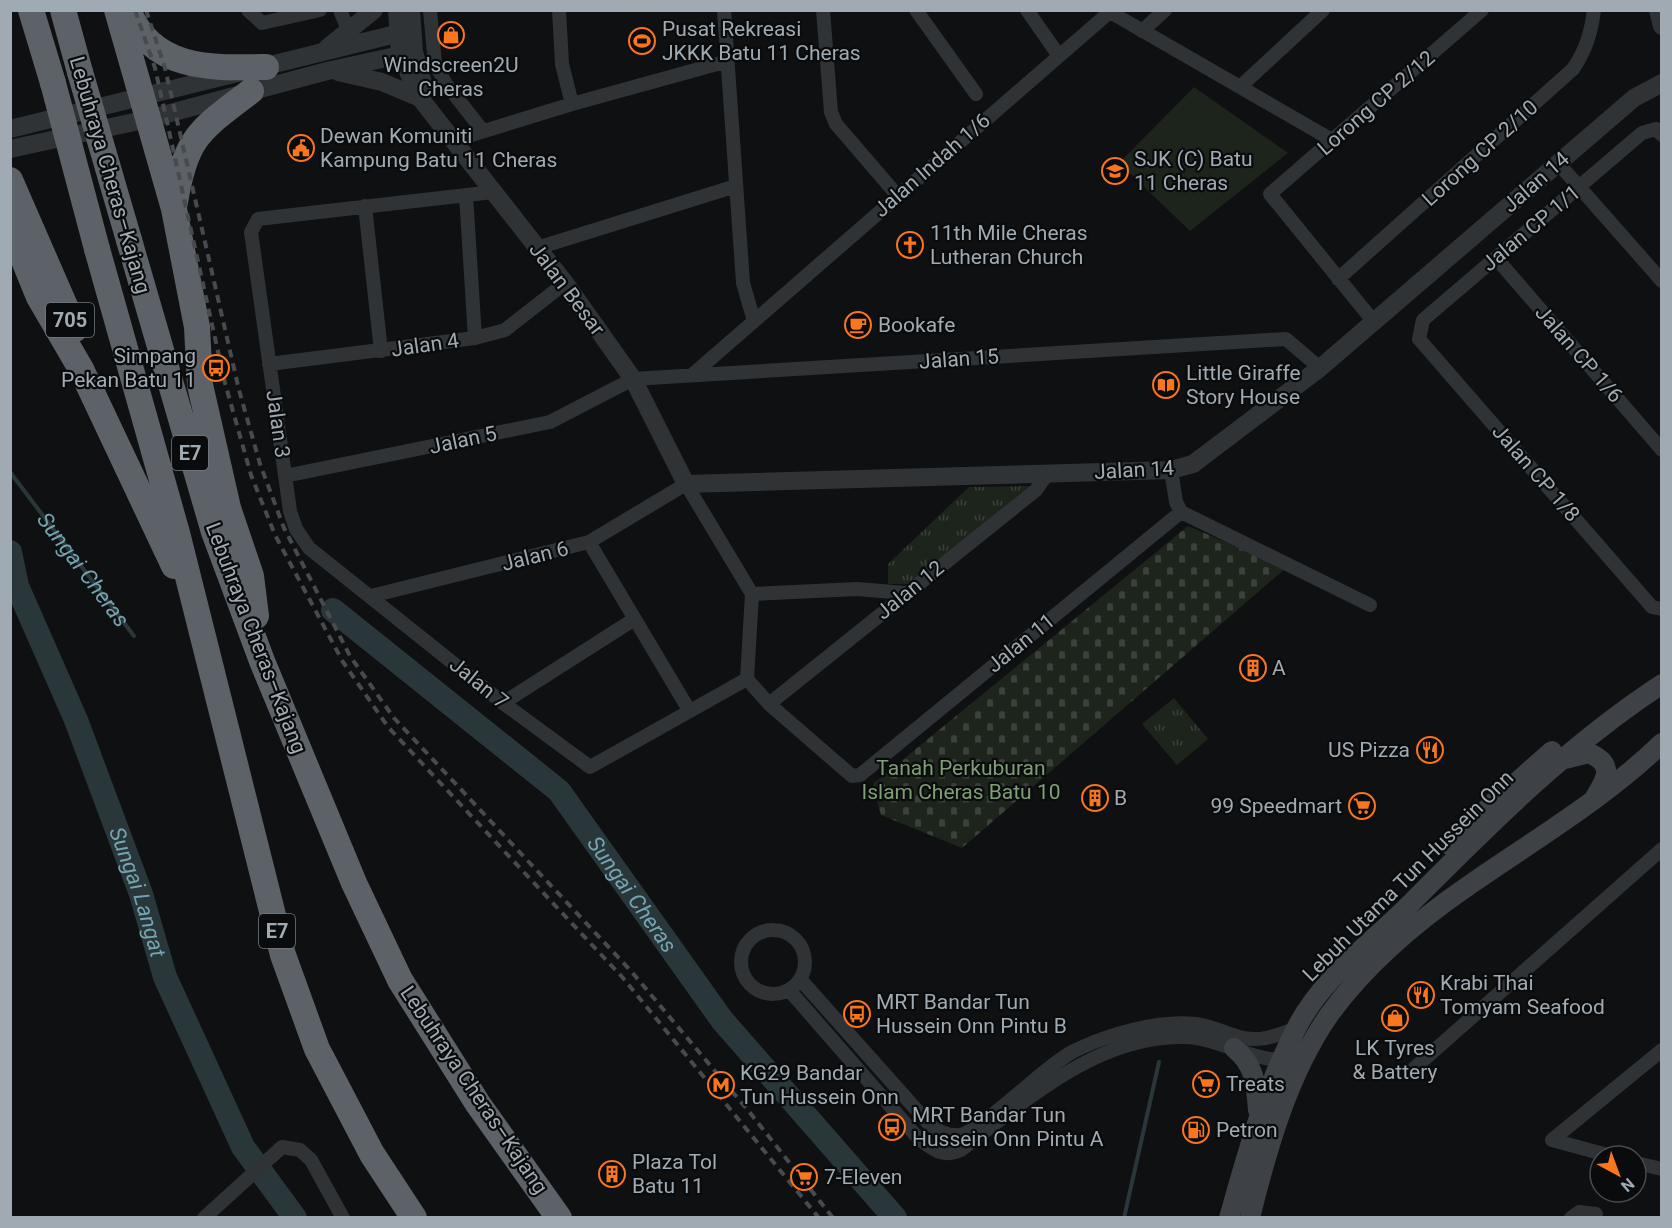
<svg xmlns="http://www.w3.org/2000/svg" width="1672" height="1228" font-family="Roboto,sans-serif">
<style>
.cemetery{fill:url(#cemetery-stones)}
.park{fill:url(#park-tufts)}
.pitch{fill:#1c241c}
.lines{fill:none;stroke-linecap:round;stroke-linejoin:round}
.stream{stroke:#29373a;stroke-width:4}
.river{stroke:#29373a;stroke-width:24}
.minor{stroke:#303336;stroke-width:14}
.tertiary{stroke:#303336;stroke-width:18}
.secondary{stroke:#3e4246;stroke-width:20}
.motorway{stroke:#5c6267;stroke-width:26}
.rail{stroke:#474b4f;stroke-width:4;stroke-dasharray:8 6;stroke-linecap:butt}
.motorway-bridge{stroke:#5c6267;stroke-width:26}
.labels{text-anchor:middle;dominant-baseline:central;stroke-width:4.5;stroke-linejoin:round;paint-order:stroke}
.shield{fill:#0a0b0c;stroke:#737a80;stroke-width:1.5}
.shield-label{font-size:20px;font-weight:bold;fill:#a0aab2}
.poi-label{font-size:21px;fill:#a0aab2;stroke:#0a0b0c;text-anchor:start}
.street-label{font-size:21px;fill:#a0aab2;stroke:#0a0b0c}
.park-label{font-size:21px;fill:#7e9f75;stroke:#0a0b0c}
.water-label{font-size:22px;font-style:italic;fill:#74a4b0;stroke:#0a0b0c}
</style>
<defs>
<pattern id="cemetery-stones" width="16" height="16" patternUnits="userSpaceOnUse" patternTransform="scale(1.5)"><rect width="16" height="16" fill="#1c241c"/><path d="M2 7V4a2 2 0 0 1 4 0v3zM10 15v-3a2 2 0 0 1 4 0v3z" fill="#3a413b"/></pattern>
<pattern id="park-tufts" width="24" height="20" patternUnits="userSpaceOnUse" patternTransform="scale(1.5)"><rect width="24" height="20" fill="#1c241c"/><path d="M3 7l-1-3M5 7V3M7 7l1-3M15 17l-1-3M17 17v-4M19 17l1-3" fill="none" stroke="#3a413b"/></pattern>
</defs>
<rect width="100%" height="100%" fill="#0f1011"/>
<path class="cemetery" d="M1188,526L1286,568L962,848L881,815L873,784Z"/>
<path class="park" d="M1029,486L914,584H888V564L969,487Z
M1174,698L1208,739L1177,765L1142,724Z"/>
<path class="pitch" d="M1194,87L1288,153L1190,231L1119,163Z"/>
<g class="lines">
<g class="stream">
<path id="s1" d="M10,472L134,636"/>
<path d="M1124,1218L1159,1062"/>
</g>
<g class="river">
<path id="s2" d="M10,552L17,586L76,720L141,894L165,977L243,1147L295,1218"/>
<path id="s3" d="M333,610L559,791L722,1020L895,1218"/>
</g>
<path class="minor" d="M248,10L262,23L320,10
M340,10L349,32
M430,10L435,64L446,84L483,131
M559,10L562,64L572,104
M724,10L743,283L754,321
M823,10L831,112L836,124L897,195
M916,10L976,94
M1027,10L1059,56
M1110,12L1332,140
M1142,31L1165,10
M1240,87L1323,10
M1662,135L1656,129L1642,133L1423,320L1419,339L1652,607L1662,609
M455,140L572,104L728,61
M1558,163L1662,281
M493,192L258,219L251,232L290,511L296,529L309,548L503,703L590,767L747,679
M466,195L475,338
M365,206L381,351
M537,248L736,186
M1496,258L1662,450
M1338,279L1573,69C1586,50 1591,33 1594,10
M1374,322L1270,194L1482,10
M269,364L475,338L505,330L565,283
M692,375L1112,10
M1171,470L1176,502L1181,512L1370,605
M285,476L550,422L633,379L1286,339L1320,368
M589,542L689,710
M752,594L857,589L905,593
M371,596L589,542L686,484L752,594L747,679L769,704L852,776L860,775L1181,512
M503,703L633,620
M769,704L1036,490L1048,473
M741 962a32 32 0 1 1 64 0a32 32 0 1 1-64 0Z
M800,979L930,1125C939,1131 947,1136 959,1135C980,1133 1047,1063 1076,1050C1109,1034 1158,1020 1196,1024C1211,1026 1225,1033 1239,1037C1259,1043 1278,1035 1297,1028
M789,990L918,1138C933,1150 942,1158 961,1150C1027,1100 1097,1035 1185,1037C1220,1038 1253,1062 1288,1060
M1410,1072L1662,849
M1552,1140L1662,1050
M1552,1140L1611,1156
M1636,1163L1662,1169
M204,1218L282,1147L300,1150L311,1160L343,1218
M1571,1218L1579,1212L1596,1214"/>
<path class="tertiary" d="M397,10L400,54L420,98L565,283L633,379L686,484L1171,470L1193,464L1320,368L1634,98L1662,83
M411,10L414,52L425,90
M1658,10L1662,26
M327,48L374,10
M338,72L382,82L420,98
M10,129L412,30
M10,149L148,119L327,71L414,52"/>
<path class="secondary" d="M1565,759L1589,753C1616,765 1606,779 1594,799
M1451,846L1493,803L1552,751
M1234,1048C1255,1065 1256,1084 1258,1110
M1229,1218C1248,1151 1264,1091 1296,1029C1321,979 1370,944 1409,905C1488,826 1567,746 1662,684
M1250,1218C1267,1149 1288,1074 1329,1015C1366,964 1417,921 1468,886C1534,840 1604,799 1662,743"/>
<path class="motorway" d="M31,10L53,83
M63,10L80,72
M117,10L174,209L197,327L200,385L228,508L251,576L256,616
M128,10C152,71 212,68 266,67
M10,180L75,329
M175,202C186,136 200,130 251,91
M10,226L39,297L81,369L174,566
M129,240L214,532L262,661L354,883L400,980L478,1104L559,1218
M97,249L177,533L283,955L317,1049L372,1154L414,1218"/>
<path class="rail" d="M135,10L155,68L225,383L251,475L275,535L343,662L388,727L623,978L819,1218
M146,10L165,68L239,390L260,464L284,528L350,656L394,718L631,971L751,1114L833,1218"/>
<path class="motorway-bridge" d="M80,72L129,240
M53,83L97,249"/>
</g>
<defs>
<symbol id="shop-ring" viewBox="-11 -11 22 22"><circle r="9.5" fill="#0a0b0c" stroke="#f9761f" stroke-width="1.5"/><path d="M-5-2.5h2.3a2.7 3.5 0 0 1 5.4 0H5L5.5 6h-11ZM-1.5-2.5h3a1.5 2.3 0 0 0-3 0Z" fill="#f9761f"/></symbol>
<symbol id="stadium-ring" viewBox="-11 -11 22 22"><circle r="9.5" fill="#0a0b0c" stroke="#f9761f" stroke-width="1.5"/><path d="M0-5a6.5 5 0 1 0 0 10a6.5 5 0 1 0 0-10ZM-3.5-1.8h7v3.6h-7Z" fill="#f9761f"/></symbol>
<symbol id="civic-ring" viewBox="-11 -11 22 22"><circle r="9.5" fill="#0a0b0c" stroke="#f9761f" stroke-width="1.5"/><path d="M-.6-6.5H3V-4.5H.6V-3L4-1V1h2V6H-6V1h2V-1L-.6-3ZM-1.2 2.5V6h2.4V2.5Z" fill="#f9761f"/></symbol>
<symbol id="school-ring" viewBox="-11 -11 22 22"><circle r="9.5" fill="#0a0b0c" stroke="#f9761f" stroke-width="1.5"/><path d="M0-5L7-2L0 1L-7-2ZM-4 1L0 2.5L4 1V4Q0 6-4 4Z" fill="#f9761f"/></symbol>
<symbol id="church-ring" viewBox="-11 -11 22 22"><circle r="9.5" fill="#0a0b0c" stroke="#f9761f" stroke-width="1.5"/><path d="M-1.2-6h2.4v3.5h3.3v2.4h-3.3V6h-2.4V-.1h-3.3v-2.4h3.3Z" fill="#f9761f"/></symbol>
<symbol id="cafe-ring" viewBox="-11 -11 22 22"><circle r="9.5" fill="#0a0b0c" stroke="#f9761f" stroke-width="1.5"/><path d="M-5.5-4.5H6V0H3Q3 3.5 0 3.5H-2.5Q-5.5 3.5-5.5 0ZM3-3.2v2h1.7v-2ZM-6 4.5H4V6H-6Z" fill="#f9761f"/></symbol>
<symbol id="bus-ring" viewBox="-11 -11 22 22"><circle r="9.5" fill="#0a0b0c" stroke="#f9761f" stroke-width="1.5"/><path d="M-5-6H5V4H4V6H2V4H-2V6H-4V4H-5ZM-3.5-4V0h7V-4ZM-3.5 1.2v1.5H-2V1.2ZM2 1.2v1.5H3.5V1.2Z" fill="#f9761f"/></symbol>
<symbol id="library-ring" viewBox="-11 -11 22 22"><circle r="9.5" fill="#0a0b0c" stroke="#f9761f" stroke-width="1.5"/><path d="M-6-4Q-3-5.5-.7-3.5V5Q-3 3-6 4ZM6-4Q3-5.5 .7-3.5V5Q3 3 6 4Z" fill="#f9761f"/></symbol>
<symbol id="building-ring" viewBox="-11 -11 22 22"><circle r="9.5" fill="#0a0b0c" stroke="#f9761f" stroke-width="1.5"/><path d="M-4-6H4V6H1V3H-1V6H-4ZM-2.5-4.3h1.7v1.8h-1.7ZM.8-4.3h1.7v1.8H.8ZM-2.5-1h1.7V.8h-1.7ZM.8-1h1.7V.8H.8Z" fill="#f9761f"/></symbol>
<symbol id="restaurant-ring" viewBox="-11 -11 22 22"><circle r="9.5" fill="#0a0b0c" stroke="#f9761f" stroke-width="1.5"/><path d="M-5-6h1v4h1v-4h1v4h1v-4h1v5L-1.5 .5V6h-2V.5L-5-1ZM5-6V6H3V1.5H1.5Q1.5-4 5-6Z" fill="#f9761f"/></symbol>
<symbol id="supermarket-ring" viewBox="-11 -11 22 22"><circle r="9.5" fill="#0a0b0c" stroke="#f9761f" stroke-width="1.5"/><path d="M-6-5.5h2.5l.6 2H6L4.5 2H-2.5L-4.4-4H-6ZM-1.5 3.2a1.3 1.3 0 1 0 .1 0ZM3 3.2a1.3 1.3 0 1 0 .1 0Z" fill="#f9761f"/></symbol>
<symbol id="metro-ring" viewBox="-11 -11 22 22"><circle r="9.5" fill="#0a0b0c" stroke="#f9761f" stroke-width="1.5"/><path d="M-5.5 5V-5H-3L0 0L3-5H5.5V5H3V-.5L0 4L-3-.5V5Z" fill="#f9761f"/></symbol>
<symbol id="fuel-ring" viewBox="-11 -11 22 22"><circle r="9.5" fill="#0a0b0c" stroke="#f9761f" stroke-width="1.5"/><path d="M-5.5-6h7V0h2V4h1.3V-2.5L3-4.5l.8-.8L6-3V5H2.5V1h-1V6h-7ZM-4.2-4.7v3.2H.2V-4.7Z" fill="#f9761f"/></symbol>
</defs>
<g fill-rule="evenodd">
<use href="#shop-ring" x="436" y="20" width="30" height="30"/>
<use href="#stadium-ring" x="627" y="26" width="30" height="30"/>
<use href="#civic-ring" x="286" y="133" width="30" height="30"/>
<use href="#school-ring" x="1100" y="156" width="30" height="30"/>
<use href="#church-ring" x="895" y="230" width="30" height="30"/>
<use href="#cafe-ring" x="843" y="310" width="30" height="30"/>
<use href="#bus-ring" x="201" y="353" width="30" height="30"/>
<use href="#library-ring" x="1151" y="370" width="30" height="30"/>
<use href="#building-ring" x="1238" y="653" width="30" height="30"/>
<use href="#restaurant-ring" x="1415" y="735" width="30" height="30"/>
<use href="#building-ring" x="1080" y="783" width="30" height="30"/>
<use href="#supermarket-ring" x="1347" y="791" width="30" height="30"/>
<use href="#restaurant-ring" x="1406" y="980" width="30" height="30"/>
<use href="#bus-ring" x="842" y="999" width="30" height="30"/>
<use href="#shop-ring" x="1380" y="1003" width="30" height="30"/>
<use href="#supermarket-ring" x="1191" y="1069" width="30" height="30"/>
<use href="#metro-ring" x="706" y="1070" width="30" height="30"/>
<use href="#bus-ring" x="877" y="1112" width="30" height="30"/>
<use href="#fuel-ring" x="1181" y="1115" width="30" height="30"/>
<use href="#building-ring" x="597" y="1159" width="30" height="30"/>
<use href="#supermarket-ring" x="789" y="1162" width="30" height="30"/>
</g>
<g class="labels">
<g class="shield">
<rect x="46" y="303" width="48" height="34" rx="4.5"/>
<rect x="172" y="436" width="36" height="34" rx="4.5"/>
<rect x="259" y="914" width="36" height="34" rx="4.5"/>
</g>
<g class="shield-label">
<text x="70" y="320">705</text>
<text x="190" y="453">E7</text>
<text x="277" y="931">E7</text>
</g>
<g class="poi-label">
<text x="662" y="29">Pusat Rekreasi<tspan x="662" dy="24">JKKK Batu 11 Cheras</tspan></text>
<text x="451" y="65" text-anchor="middle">Windscreen2U<tspan x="451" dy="24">Cheras</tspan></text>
<text x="320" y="136">Dewan Komuniti<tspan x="320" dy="24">Kampung Batu 11 Cheras</tspan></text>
<text x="1134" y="159">SJK (C) Batu<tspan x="1134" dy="24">11 Cheras</tspan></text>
<text x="930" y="233">11th Mile Cheras<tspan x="930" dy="24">Lutheran Church</tspan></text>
<text x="878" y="325">Bookafe</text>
<text x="196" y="356" text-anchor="end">Simpang<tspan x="196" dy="24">Pekan Batu 11</tspan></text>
<text x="1186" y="373">Little Giraffe<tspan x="1186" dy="24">Story House</tspan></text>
<text x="1272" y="668">A</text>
<text x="1410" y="750" text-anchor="end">US Pizza</text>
<text x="1114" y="798">B</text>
<text x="1342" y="806" text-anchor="end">99 Speedmart</text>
<text x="1440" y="983">Krabi Thai<tspan x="1440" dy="24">Tomyam Seafood</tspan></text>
<text x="876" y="1002">MRT Bandar Tun<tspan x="876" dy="24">Hussein Onn Pintu B</tspan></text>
<text x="1395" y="1048" text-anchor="middle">LK Tyres<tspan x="1395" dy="24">&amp; Battery</tspan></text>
<text x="740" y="1073">KG29 Bandar<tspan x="740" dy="24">Tun Hussein Onn</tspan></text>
<text x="1226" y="1084">Treats</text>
<text x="912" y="1115">MRT Bandar Tun<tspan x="912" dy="24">Hussein Onn Pintu A</tspan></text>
<text x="1216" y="1130">Petron</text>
<text x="632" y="1162">Plaza Tol<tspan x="632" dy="24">Batu 11</tspan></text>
<text x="824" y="1177">7-Eleven</text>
</g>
<g class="street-label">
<text transform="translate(1376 103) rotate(-41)">Lorong CP 2/12</text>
<text transform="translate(1480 153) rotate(-42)">Lorong CP 2/10</text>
<text transform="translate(932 165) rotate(-41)">Jalan Indah 1/6</text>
<text transform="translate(110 175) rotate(74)">Lebuhraya Cheras–Kajang</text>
<text transform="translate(1536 182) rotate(-41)">Jalan 14</text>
<text transform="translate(1531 228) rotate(-40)">Jalan CP 1/1</text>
<text transform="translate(567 289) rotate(53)">Jalan Besar</text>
<text transform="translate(425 345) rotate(-8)">Jalan 4</text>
<text transform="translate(1579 354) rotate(49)">Jalan CP 1/6</text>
<text transform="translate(959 359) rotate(-4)">Jalan 15</text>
<text transform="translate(278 424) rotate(82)">Jalan 3</text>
<text transform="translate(463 440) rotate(-12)">Jalan 5</text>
<text transform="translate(1134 470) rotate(-3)">Jalan 14</text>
<text transform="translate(1536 473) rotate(49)">Jalan CP 1/8</text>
<text transform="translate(535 556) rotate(-14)">Jalan 6</text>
<text transform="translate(910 590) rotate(-39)">Jalan 12</text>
<text transform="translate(256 638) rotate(69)">Lebuhraya Cheras–Kajang</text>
<text transform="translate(1021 643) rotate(-39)">Jalan 11</text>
<text transform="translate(479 683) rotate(39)">Jalan 7</text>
<text transform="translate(1408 876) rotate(-45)">Lebuh Utama Tun Hussein Onn</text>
<text transform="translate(474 1090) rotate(56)">Lebuhraya Cheras–Kajang</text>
</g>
<g class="park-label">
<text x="961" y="768">Tanah Perkuburan<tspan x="961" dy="24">Islam Cheras Batu 10</tspan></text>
</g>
<g class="water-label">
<text stroke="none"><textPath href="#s1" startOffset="122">Sungai Cheras</textPath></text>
<text stroke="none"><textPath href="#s2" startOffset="364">Sungai Langat</textPath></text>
<text stroke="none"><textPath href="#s3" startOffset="416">Sungai Cheras</textPath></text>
</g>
</g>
<rect width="1672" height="1228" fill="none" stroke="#a0aab2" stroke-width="24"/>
<g transform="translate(1618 1174) rotate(139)"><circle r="28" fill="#0a0b0c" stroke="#464b4e" stroke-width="1.5"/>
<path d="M0-4.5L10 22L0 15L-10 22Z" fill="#f9761f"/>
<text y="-9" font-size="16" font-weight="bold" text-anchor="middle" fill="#a0aab2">N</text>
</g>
</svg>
